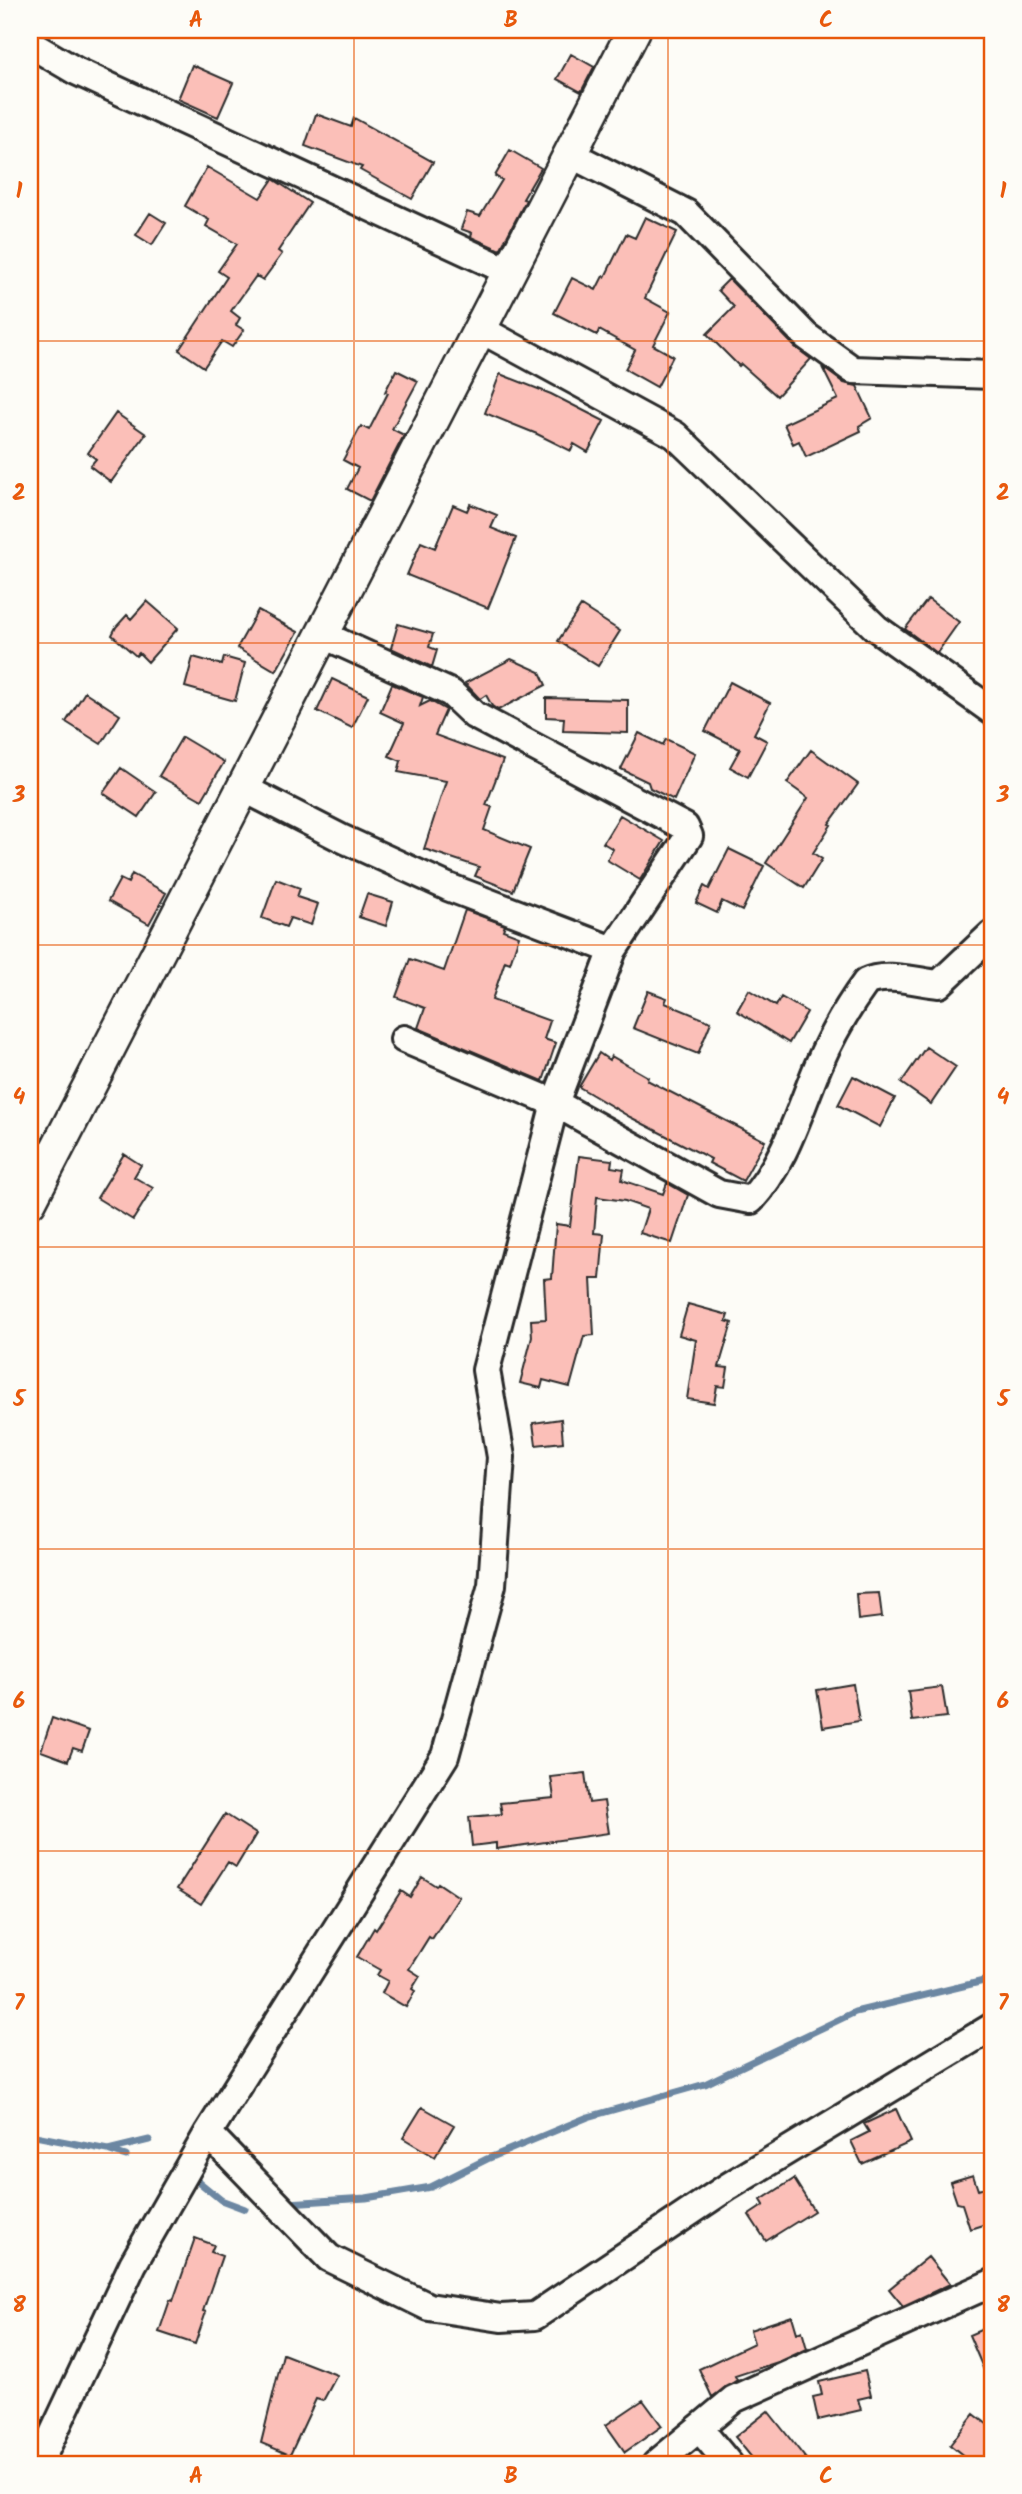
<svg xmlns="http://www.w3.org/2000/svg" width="1022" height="2494" font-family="Kalam,sans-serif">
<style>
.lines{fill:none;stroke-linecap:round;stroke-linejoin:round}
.stream{stroke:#6c87a2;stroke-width:7}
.building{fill:#fbbfb8;stroke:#2b2b2b;stroke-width:2}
.minor-casing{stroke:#2b2b2b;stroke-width:32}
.tertiary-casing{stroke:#2b2b2b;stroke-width:37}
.minor{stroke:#fdfcf7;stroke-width:26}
.tertiary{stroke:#fdfcf7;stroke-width:32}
.grid{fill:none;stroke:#e8590c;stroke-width:2;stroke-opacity:0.55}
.neatline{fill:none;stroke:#e8590c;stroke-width:2.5}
.grid-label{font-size:23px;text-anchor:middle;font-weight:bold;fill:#e8590c}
</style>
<rect width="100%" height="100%" fill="#fdfcf7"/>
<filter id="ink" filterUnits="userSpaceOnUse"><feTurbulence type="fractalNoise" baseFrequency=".0143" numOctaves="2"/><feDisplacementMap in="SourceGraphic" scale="14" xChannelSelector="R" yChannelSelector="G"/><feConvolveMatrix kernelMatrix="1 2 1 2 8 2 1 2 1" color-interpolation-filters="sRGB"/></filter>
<g filter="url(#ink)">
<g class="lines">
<path class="stream" d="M30,2135L108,2150L149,2140
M110,2151L126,2156
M199,2182L221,2200L245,2209
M288,2203L366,2198L431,2187L487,2159L588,2117L705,2084L855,2012L992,1979"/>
</g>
<path class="building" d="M571,54L594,67L581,92L557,79Z
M192,65L233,83L218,117L178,99Z
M316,114L351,127L354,118L433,162L412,199L360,170L362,167L305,146Z
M510,150L541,168L523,199L526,200L500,250L471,237L472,233L461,229L467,212L480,216L502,180L495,176Z
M207,167L260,198L273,179L310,203L278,251L282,254L263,280L256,276L231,311L240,318L236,325L244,330L232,347L222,341L204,367L179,350L227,277L218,271L237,244L206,226L209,220L185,206Z
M150,213L166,223L152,245L136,235Z
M645,217L677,232L645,298L670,312L653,345L673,356L657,387L625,369L635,350L599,330L597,335L554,313L572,278L596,290L603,276L605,277L626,234L635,238Z
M729,279L795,347L811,359L777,396L741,364L739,366L707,334L734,307L718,290Z
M822,367L844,383L857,386L872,418L859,426L861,431L806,457L799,441L793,444L784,424L838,399Z
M396,370L418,381L392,429L404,435L370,501L347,489L358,468L343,460L361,426L369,430L388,393L385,392Z
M500,374L551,394L604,421L588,452L574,444L571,451L537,434L485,413Z
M116,413L146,434L111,482L90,466L96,459L88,453Z
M470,504L497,515L491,528L516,538L488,608L407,575L421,542L435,548L453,505L467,511Z
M928,599L959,622L937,653L905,629Z
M147,601L178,628L148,662L139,653L136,656L112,635L116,627L127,615L131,619Z
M581,606L620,631L598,666L558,641Z
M258,610L298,632L276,671L237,648Z
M398,624L433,634L429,647L437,650L432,667L391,648Z
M193,657L222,665L224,657L245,663L235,701L185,687Z
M511,659L540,672L546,685L498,710L492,706L486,695L480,699L465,683Z
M332,679L368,696L352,728L317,711Z
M730,682L770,703L754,734L767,741L748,777L730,767L740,749L705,731Z
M392,684L423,697L420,706L430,701L446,710L435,735L503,760L486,805L492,807L484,830L530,849L513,891L475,876L479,867L424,849L446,781L398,772L401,761L389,756L404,723L380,712Z
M85,692L120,715L101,744L66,722Z
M546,698L628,700V733L563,731L564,718L546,717Z
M639,733L663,745L666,739L695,753L674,800L650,788L648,782L621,769Z
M182,737L224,762L202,800L159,776Z
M811,750L858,784L829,824L831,825L813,853L822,859L804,888L766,863L808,798L787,783Z
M121,768L156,792L139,817L103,793Z
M620,815L664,841L640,880L607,860L613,849L603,843Z
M729,849L764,866L742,911L722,901L717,913L696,903L704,886L709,889Z
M132,874L166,893L149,924L108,901L120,879L128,883Z
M276,879L300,888L297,897L318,904L311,925L290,918L286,927L262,918Z
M367,894L393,902L386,926L359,917Z
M465,910L505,925L503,930L519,936L510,963L505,961L492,1000L550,1021L544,1039L556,1043L543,1081L418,1028L425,1008L396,997L410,959L444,971Z
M749,990L776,1006L781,997L807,1012L789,1043L737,1011Z
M648,991L667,998L665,1003L711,1022L698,1054L633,1028Z
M926,1047L956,1067L931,1104L901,1083Z
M599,1053L609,1060L611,1056L648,1077L647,1080L765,1141L743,1181L709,1163L711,1159L630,1117L579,1087Z
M853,1076L895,1098L880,1127L838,1105Z
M124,1154L141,1165L134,1177L153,1188L133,1220L97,1198Z
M579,1156L612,1160L611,1167L624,1169L622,1180L663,1194L667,1183L688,1195L672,1243L640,1233L648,1209L625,1201L597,1197L594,1233L604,1234L600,1279H591L594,1335L584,1336L570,1387L543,1380L541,1388L520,1383L532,1337L531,1320L546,1319L544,1279L552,1278L556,1224L570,1226Z
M688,1304L728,1315L726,1321L732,1323L719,1367L728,1368L725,1387L717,1386L714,1403L687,1399L696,1340L679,1335Z
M561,1419L563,1442L536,1445L533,1423Z
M879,1593L882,1617L858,1620L856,1594Z
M853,1684L859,1721L823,1727L817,1690Z
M942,1687L947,1717L912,1721L908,1691Z
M52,1718L89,1731L82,1751L73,1748L68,1761L41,1751Z
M585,1773L589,1803L604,1801L609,1833L496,1849V1843L472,1846L469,1817L502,1814L500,1803L554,1798L551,1777Z
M225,1814L256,1834L236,1867L228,1862L201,1904L177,1889Z
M422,1877L436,1886L438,1883L459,1897L432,1939L429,1937L409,1969L420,1976L412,1989L415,1991L406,2007L382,1993L388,1981L377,1975L380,1970L357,1957L374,1928L376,1930L401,1891L410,1897Z
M422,2107L454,2125L435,2157L403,2138Z
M896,2109L911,2142L862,2164L851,2141L869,2132L864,2124Z
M973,2175L978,2190L988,2187L992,2198V2222L970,2229L962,2204L957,2203L950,2182Z
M794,2179L814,2211L766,2241L749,2215L764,2205L761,2200Z
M195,2238L214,2245L211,2252L222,2256L203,2311L206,2312L195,2344L159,2332L170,2300L173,2301Z
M928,2257L950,2284L903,2306L889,2289Z
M792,2316L797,2333L802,2331L807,2349L781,2361L735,2376L737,2380L712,2397L699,2369L754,2343L750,2330Z
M992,2325V2389L969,2335Z
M283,2354L337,2375L323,2401L316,2399L290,2455L261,2443Z
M865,2371L871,2396L858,2399L861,2410L818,2420L813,2397L822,2395L819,2382Z
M643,2400L662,2426L625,2452L606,2425Z
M768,2411L810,2464H757L735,2437Z
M974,2414L992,2428V2464H974L950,2445Z"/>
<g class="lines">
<defs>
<path id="minor" d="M30,44L76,71L510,272
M570,154L686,213L806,336L853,370L992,375
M480,329L675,435L876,628L992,711
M243,788L341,838L448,887L613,950
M404,1039L555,1103L719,1194L751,1200C785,1163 799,1111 818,1066C831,1036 847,1008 866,982C885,972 918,982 939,984L992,934
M208,2133L329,2258L429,2307L501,2318L535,2316L729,2186L992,2027
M699,2428L729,2464
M39,2464L133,2264L208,2133L445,1756L492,1585L501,1457L486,1370L555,1103L613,950L689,836L685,827L474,715L451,693L321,634
M656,2464L734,2399L992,2283"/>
<path id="tertiary" d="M30,1201L634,30"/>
</defs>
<use href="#minor" class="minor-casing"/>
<use href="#tertiary" class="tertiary-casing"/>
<use href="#minor" class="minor"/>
<use href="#tertiary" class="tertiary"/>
</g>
</g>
<path class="grid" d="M354,30V2464M668,30V2464M30,341H992M30,643H992M30,945H992M30,1247H992M30,1549H992M30,1851H992M30,2153H992"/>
<rect width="1022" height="2494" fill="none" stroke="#fdfcf7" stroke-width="77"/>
<rect x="38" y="38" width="946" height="2418" class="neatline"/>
<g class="grid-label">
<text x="196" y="27">A</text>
<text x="511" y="27">B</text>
<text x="826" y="27">C</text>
<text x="19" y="198">1</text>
<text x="1003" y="198">1</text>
<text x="19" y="500">2</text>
<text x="1003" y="500">2</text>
<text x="19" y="802">3</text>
<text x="1003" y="802">3</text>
<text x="19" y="1104">4</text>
<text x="1003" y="1104">4</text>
<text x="19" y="1406">5</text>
<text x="1003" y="1406">5</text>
<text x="19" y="1708">6</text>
<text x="1003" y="1708">6</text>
<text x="19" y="2010">7</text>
<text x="1003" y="2010">7</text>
<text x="19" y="2312">8</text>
<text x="1003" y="2312">8</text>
<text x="196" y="2483">A</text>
<text x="511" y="2483">B</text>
<text x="826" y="2483">C</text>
</g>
</svg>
